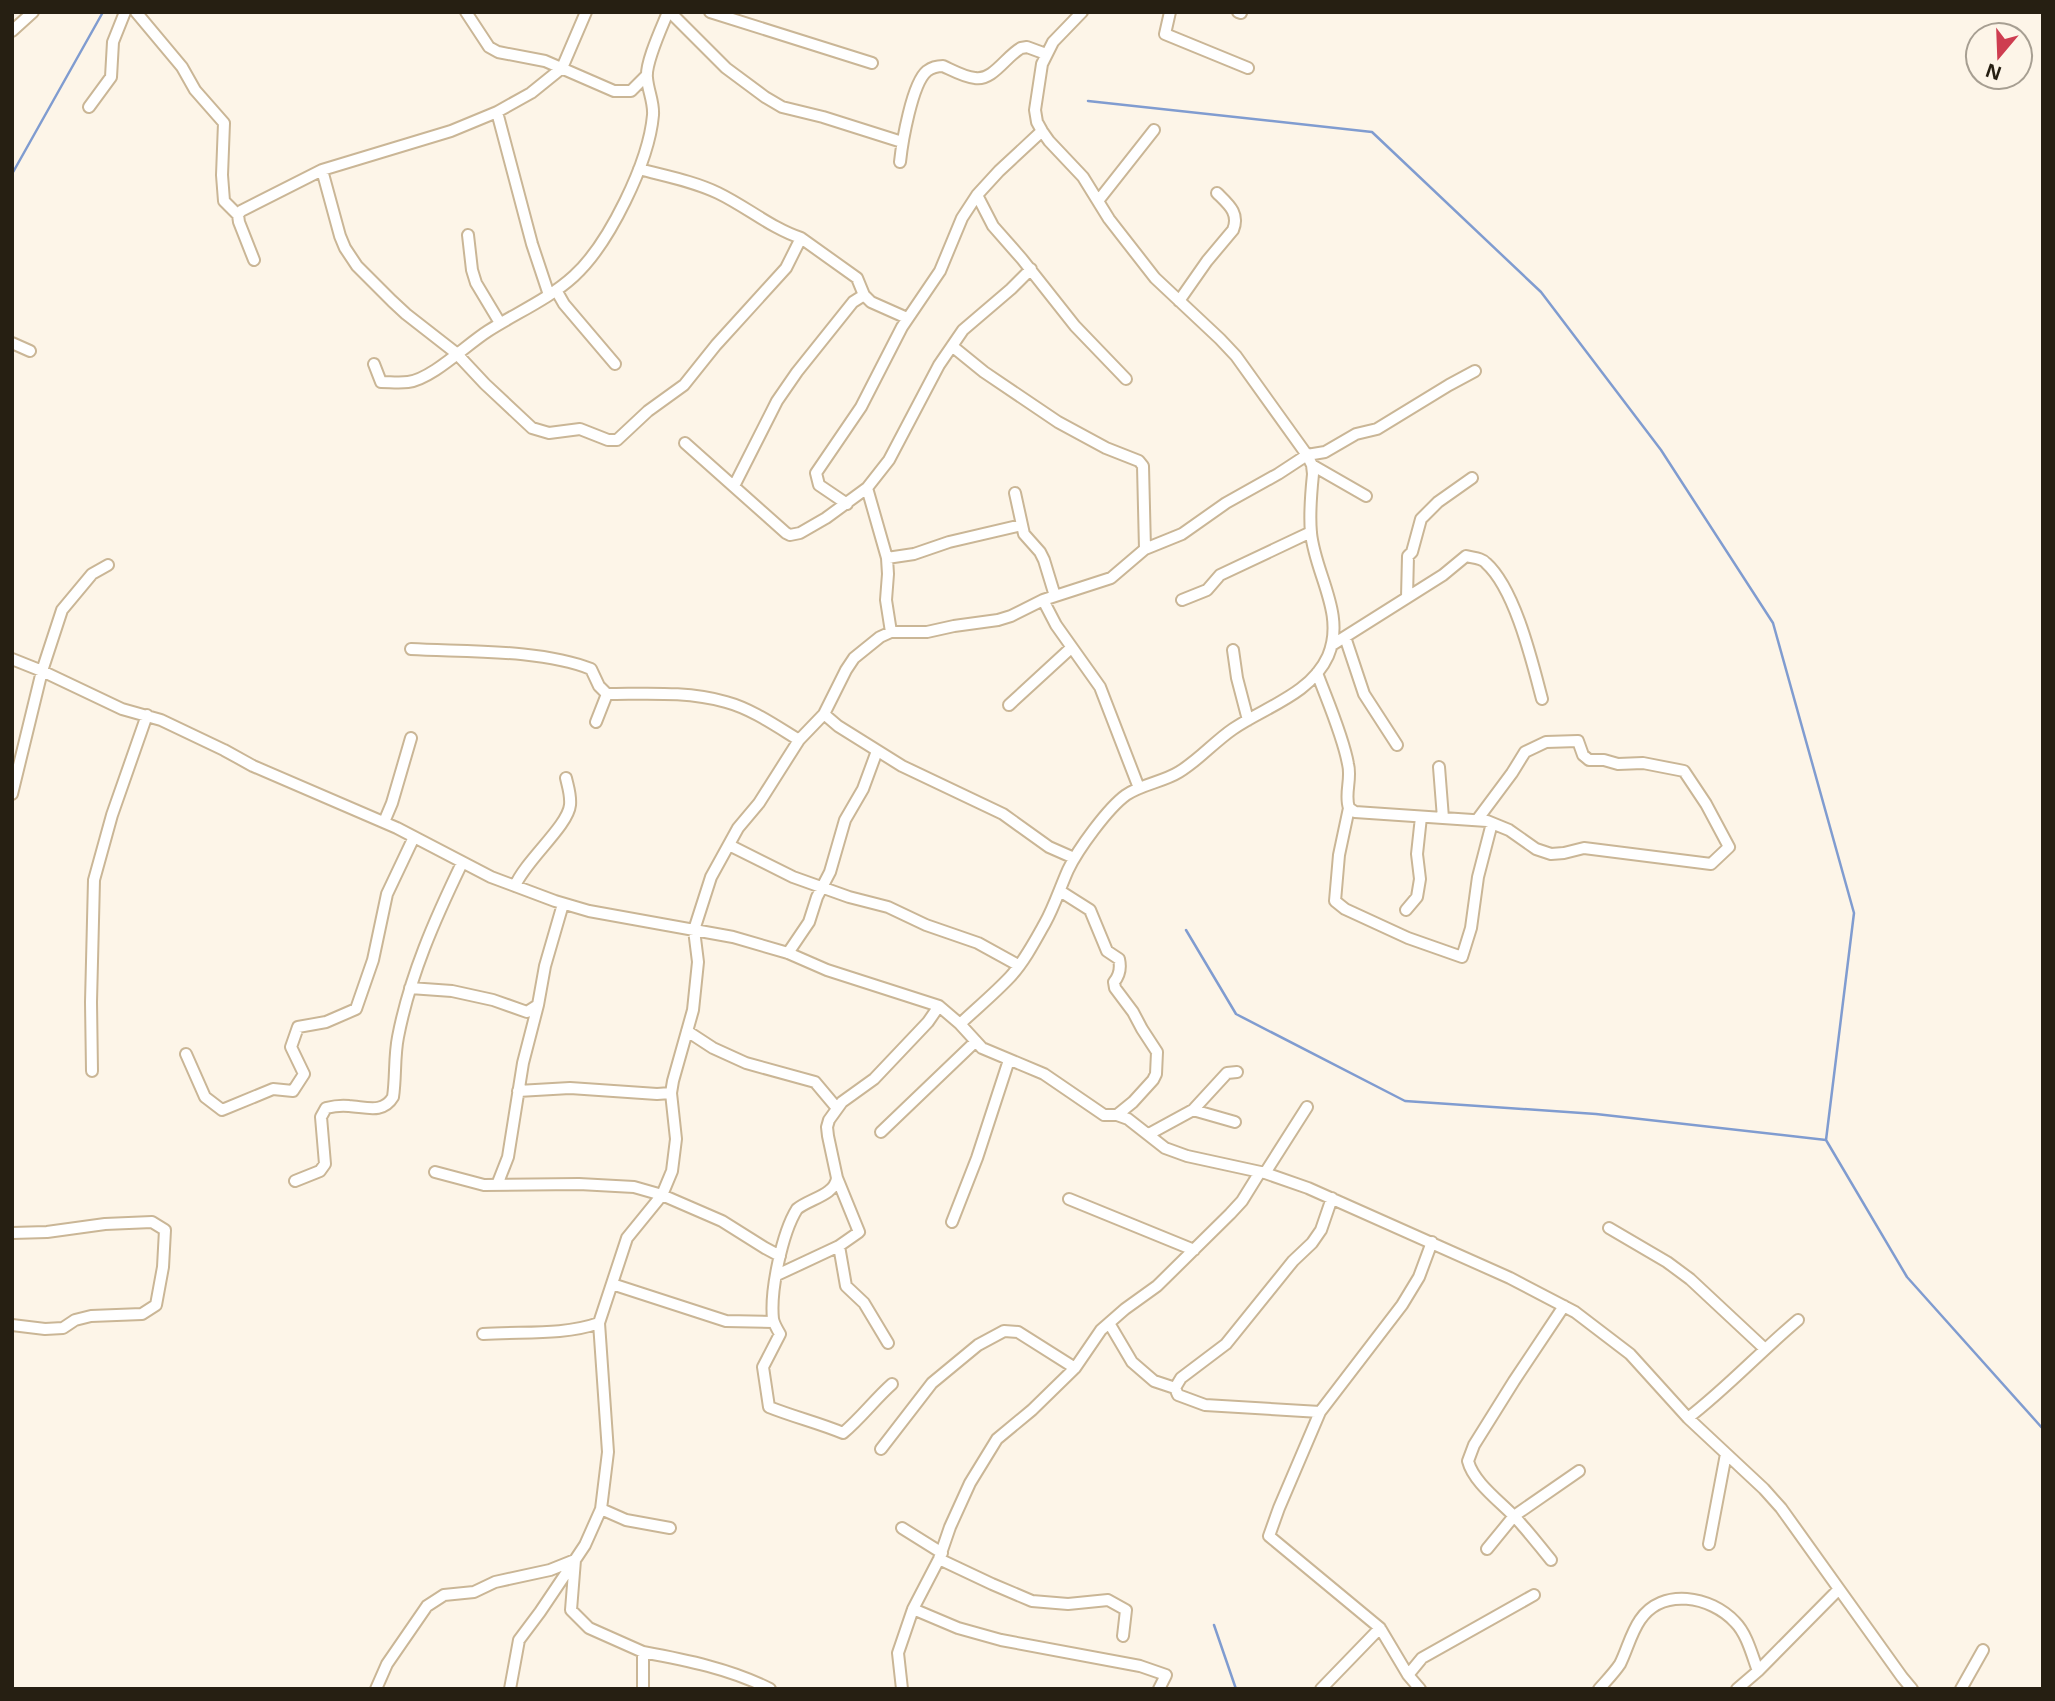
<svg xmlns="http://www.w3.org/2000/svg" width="2055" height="1701" font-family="'Open Sans',sans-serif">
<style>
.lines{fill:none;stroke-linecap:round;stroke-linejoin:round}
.stream{stroke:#809cd0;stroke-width:2.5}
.minor-casing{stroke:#cab696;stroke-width:14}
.minor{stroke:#fff;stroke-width:10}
</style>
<rect width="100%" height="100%" fill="#fdf5e8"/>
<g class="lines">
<path class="stream" d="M1088,101L1372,132L1541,292L1661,450L1773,623L1854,913L1826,1140L1907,1277L2043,1429
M12,174L103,12
M1186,930L1236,1014L1405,1101L1596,1114L1826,1140
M1214,1625L1236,1689"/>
<defs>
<path id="minor" d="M136,12L182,67L195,90L224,123L222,175L224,201L238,215
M466,12L489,47L498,52L545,61L614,91H631L646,76
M670,12L726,68L765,97L782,107L823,117L902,142
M710,12L872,63
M1170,12L1165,34L1248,68
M1238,12L1241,13
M12,31L33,12
M89,107L111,77L113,42L125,12
M497,112L532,244L549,295
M900,162C902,143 912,83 927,71C931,68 937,66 943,66C952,70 964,77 975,78C993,81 1006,56 1021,48L1027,47L1046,54
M322,170L340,236L345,248L357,266L392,301L406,314L456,353L485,384L532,428L549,433L580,429L608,440H617L648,411L684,385L716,345L786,268L801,238C771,228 747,207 718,193C693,181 665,176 639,169
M977,195L993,226L1022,259L1075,326L1126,379
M1098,201L1154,130
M468,235L472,270L476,283L500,323
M801,238L857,278L864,295L871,302L907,318
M254,260L239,222L238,215L241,211L322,170L451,131L497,112L531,93L562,68L586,12
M556,290L564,304L615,364
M1179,301L1207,261L1233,230C1240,213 1228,204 1217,193
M12,343L30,351
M952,346L984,372L1058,422L1106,448L1139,461L1143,466L1145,549
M374,364L381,382C390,382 399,383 408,382C432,379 466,345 488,331C516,313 549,299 574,276C609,244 649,162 653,115C654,102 648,91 647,78C645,63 662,27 668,12
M685,443L786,533L790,535L800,533L826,518L867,488L889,460L939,365L963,330L1011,289L1031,269
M1312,465L1366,496
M734,486L777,401L797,372L853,302L864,295
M867,488L887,558L888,574L886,600L891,632
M1015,493L1024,534L1040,552L1044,560L1055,596
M847,504L819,485L816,473L861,407L902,327L940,271L962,218L977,195L999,171L1042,131
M887,558L914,554L949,542L1022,525
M1407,597L1408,556L1412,552L1421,519L1438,502L1472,478
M1043,600L1056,625L1100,687L1139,788
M1182,600L1207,590L1220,575L1311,532
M1345,637L1364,694L1397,745
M1332,645L1443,575L1466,556C1473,558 1482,558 1486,563C1515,589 1532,661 1542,699
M411,649C465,652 541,649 591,669L599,686L607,694
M1233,650L1237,678L1248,720
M12,659L42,671L122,709L161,720L224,750L253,766L397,828L491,877L555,901L589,911L733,937L788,953L827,970L939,1006L960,1024L982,1048L1044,1074L1104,1115H1117L1128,1119L1165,1148L1187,1156L1265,1173L1308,1188L1510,1278L1575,1312L1630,1354L1688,1418L1764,1489L1781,1508L1902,1677L1912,1689
M1317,673C1327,700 1343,736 1348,764C1352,779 1344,794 1349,808L1355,812L1487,821L1509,830L1536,849L1551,854L1564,853L1584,848L1711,864L1729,847L1706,804L1684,771L1643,763L1618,764L1604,760H1589L1583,755L1578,741L1546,742L1525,752L1512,773L1477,820
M1009,705L1071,648
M824,714L838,726L902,766L1003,814L1049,847L1074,858
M596,722L607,694C647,694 687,691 726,702C752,709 776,726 799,740
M1439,767L1443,818
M12,794L42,671L62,610L92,574L108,565
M1349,808L1339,855L1335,901L1345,909L1408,938L1462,957L1471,928L1478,877L1492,823
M384,822L392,803L411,738
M729,845L793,877L849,897L888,907L926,925L978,943L1018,965
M515,886C525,861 568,826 570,805C571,795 568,787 566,778
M1060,891L1090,910L1107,951L1119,959C1121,968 1120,975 1114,982L1115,988L1133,1012L1142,1029L1157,1052L1156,1074L1153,1080L1133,1102L1117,1115
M1406,910L1417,897L1420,879L1417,854L1421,817
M788,953L809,922L817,897L830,872L845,820L863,789L877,751
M410,988L452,991L493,1000L527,1012L538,1005L545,966L563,904
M960,1024C977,1008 995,993 1010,977C1024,962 1035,941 1045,923C1054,907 1060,888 1068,870C1078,849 1108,808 1126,795C1142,784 1163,782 1179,772C1199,760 1214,742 1233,729C1265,707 1311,694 1328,656C1346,614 1315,574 1311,533C1309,513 1311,494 1313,474L1312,465L1307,455L1236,356L1220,339L1155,278L1109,219L1083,177L1049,141L1042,131L1037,122L1035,110L1042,64L1053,42L1082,12
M687,1031L713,1048L746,1063L815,1082L836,1107
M186,1054L205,1097L222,1110L273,1089L293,1091L304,1074L291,1047L298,1027L326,1022L356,1009L373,960L387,894L414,837
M92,1071L91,1002L94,880L112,815L147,715
M518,1091L570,1088L657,1094L671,1093
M1193,1110L1227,1073L1237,1072
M881,1132L975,1042
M1149,1134L1193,1110L1235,1122
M435,1172L484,1185L579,1184L634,1187L662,1195L722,1221L765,1248L780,1256
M1265,1173L1307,1107
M295,1181L320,1171L325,1164L321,1117L326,1108C334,1106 341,1105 349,1106C366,1107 383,1114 393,1097C396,1077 394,1057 398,1037C410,975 435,919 462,863
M497,1185L508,1157L523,1063L538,1005
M1069,1199L1194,1250
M952,1222L977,1158L1009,1060
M1609,1228L1667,1262L1690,1279L1765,1349
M12,1233L47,1232L105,1224L152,1222L165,1230L163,1267L156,1305L142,1314L91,1316L75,1320L63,1328L45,1329L12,1325
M839,1246L846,1286L864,1303L888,1343
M777,1275L839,1246L859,1232L837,1178
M612,1284L726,1321L773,1322
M1109,1323L1132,1362L1154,1381L1175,1388
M483,1334C521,1331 562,1336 599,1323
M892,1384C875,1399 861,1418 843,1433C819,1423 794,1417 769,1407L763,1367L780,1334C777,1329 774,1324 773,1319C770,1291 782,1233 797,1209C809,1199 835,1195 837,1178L828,1136L827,1127L829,1120L842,1102L874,1079L928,1022L939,1006
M1320,1412L1205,1405L1178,1395L1175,1388L1181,1378L1226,1344L1293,1261L1312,1243L1321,1230L1332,1198
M1688,1418C1727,1388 1760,1352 1798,1320
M881,1449L932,1383L978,1345L1004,1331L1018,1332L1075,1368
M601,1509L626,1520L670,1528
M902,1528L942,1553
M1709,1544L1726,1454
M1487,1549L1514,1516L1579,1471
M939,1559L992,1584L1032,1601L1068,1604L1108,1600L1126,1610L1123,1636
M1551,1560C1541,1548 1532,1536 1522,1525C1507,1506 1474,1485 1468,1461L1474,1445L1514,1381L1564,1306
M643,1652C686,1660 731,1669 770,1689
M1408,1675L1422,1658L1534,1595
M376,1689L387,1664L427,1606L444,1595L474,1592L495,1582L550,1570L575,1560L540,1612L519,1640L510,1689
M643,1689V1652L589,1628L571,1610L575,1560L585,1545L601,1509L608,1452L599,1323L627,1238L662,1195L672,1171L676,1139L671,1093L673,1081L693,1010L698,962L694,930L711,877L738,828L759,803L799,740L824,714L846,670L854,658L880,637L891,632H927L954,626L998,620L1011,616L1043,600L1111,578L1145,549L1182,534L1226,503L1278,474L1307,455L1325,452L1356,434L1377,429L1449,385L1475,371
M902,1689L898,1653L913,1609
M1159,1689L1166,1675L1140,1666L1001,1640L958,1628L913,1609L939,1559L950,1527L970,1483L997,1439L1032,1410L1075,1368L1101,1330L1125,1309L1157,1286L1230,1214L1242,1201L1260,1172
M1321,1689L1380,1628
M1420,1689L1408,1675L1380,1628L1269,1536L1279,1508L1320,1412L1402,1305L1419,1277L1432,1242
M1599,1689C1606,1681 1614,1673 1620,1664C1627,1650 1631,1633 1640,1620C1662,1587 1711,1596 1735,1622C1747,1634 1752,1655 1758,1671
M1737,1689L1758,1671L1839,1589
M1961,1689L1983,1650"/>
</defs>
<use href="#minor" class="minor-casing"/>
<use href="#minor" class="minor"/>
</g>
<rect width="2055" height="1701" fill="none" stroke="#261f12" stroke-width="28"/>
<g transform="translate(1999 56) rotate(199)"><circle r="33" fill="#fdf5e8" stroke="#a79f92" stroke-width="2"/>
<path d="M0-5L12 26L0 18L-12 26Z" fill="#ce3d50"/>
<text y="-10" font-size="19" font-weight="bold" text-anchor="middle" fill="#261f12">N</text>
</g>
</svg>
